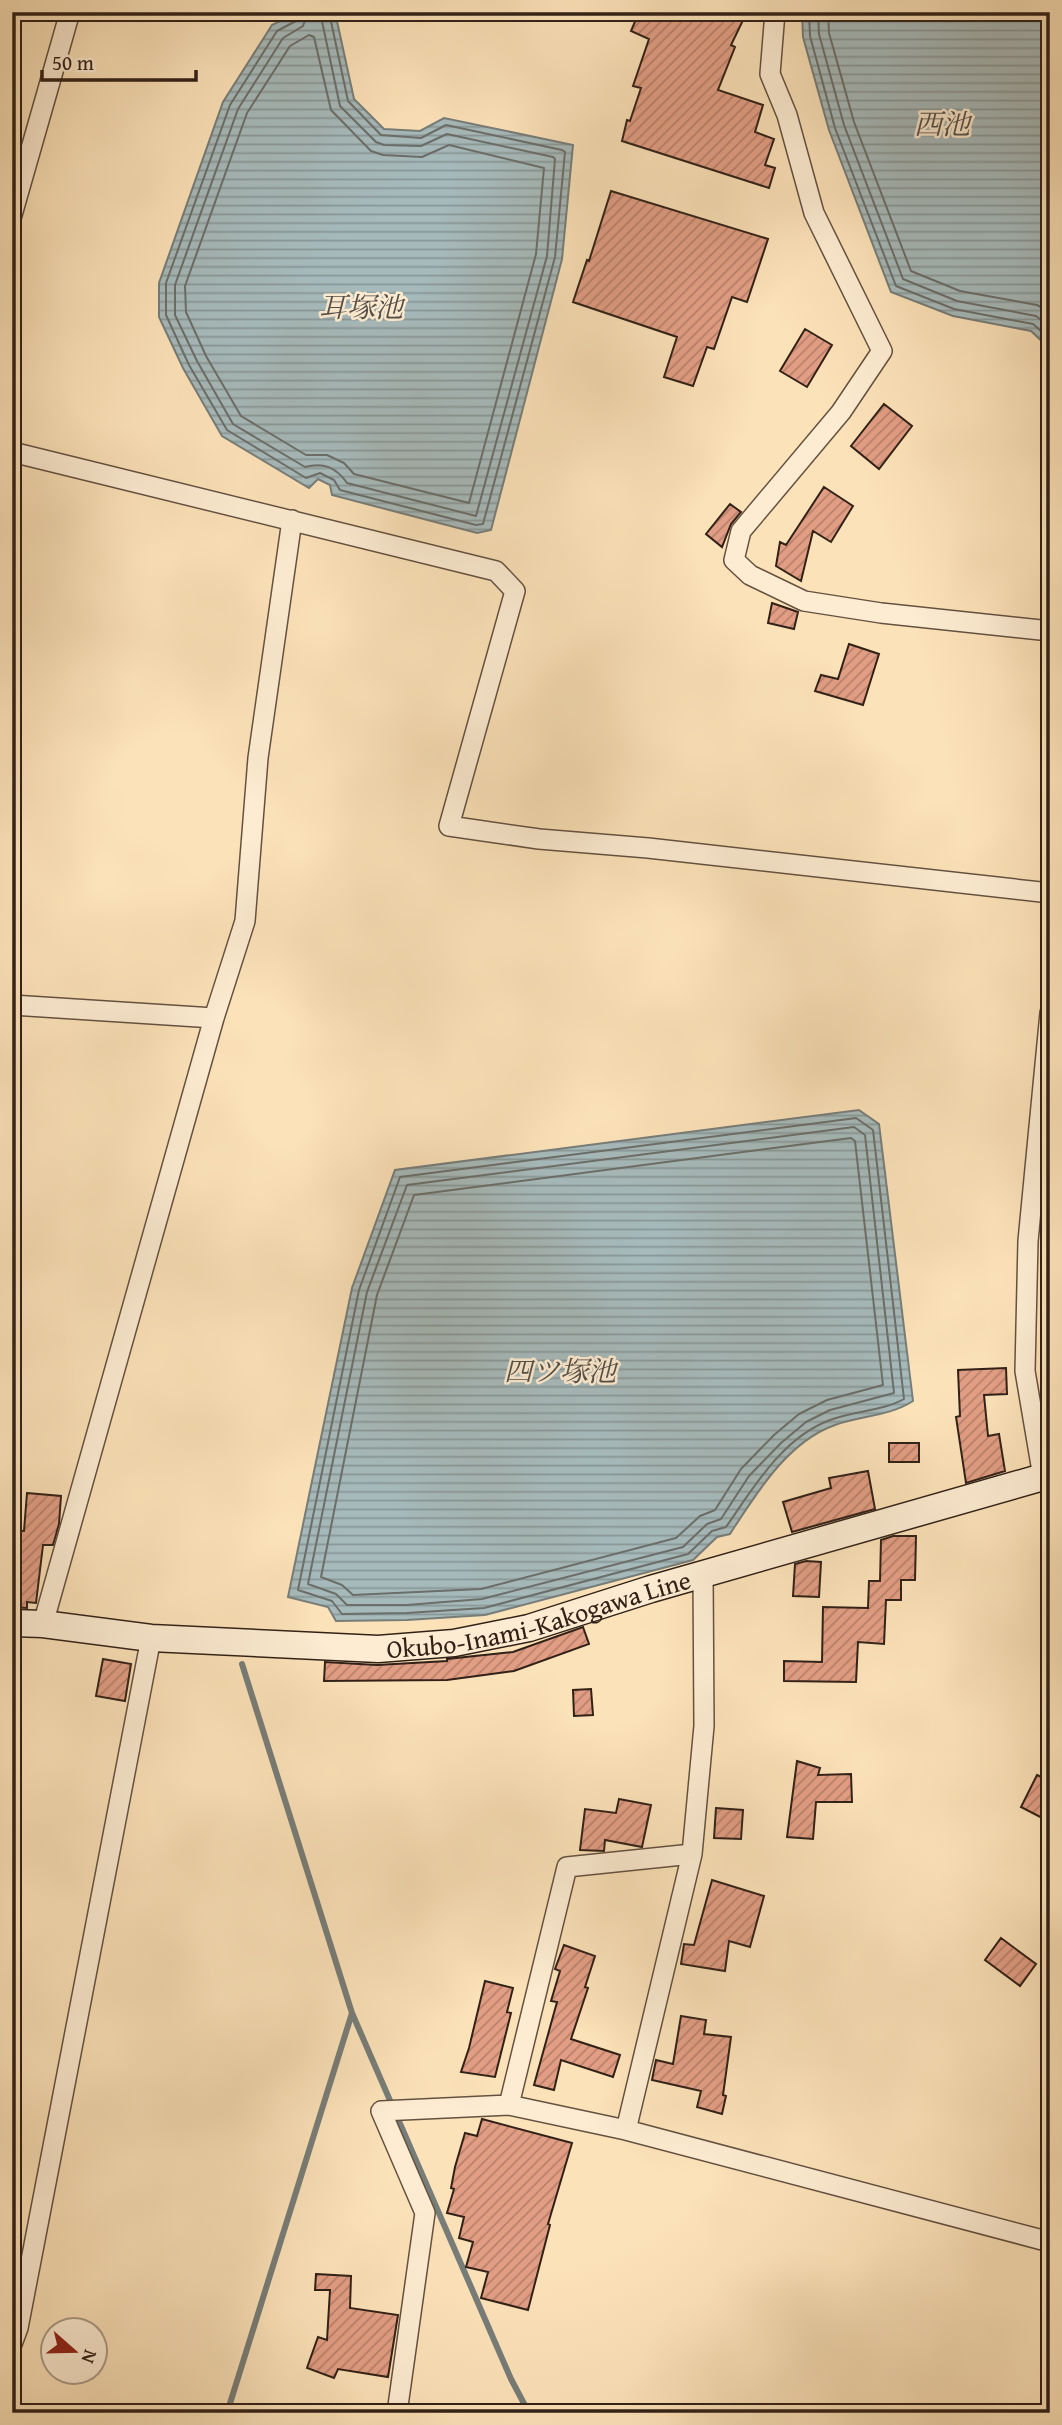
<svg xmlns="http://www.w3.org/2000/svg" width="1062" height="2425" font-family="'Gentium Book Plus','Noto Serif JP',serif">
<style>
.water{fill:url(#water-rules);stroke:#777d79;stroke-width:2}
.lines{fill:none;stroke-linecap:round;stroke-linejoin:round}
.shore{stroke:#6c6e69;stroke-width:2}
.stream{stroke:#777d79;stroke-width:6}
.building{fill:url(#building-hatch);stroke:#312117;stroke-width:2}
.street-casing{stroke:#645140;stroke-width:22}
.secondary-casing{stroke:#312117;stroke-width:29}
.street{stroke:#fdecd2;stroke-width:19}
.secondary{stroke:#fdecd2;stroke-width:26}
.labels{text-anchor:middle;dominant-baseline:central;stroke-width:5;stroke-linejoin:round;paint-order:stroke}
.street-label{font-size:26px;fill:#312117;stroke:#fdecd2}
.water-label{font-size:28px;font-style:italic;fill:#544f48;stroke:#fdecd2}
</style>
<defs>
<pattern id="water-rules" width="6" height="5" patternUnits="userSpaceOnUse" patternTransform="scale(1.75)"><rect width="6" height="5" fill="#a6babb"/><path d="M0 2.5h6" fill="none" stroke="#889797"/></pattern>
<pattern id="building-hatch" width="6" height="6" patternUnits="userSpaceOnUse" patternTransform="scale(1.75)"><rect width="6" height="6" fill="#e29e84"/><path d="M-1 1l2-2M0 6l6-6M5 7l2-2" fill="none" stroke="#b8806b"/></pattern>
</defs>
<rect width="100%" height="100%" fill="#fce2b9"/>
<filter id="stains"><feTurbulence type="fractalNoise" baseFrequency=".00286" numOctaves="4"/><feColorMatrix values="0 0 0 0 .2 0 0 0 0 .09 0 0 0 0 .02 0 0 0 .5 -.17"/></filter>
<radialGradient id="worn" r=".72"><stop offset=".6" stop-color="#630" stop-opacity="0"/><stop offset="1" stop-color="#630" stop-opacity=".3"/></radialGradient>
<path class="water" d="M298,12H335L354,99L384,129L420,131L444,118L573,145L562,259L491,530L477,533L332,495L330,485L318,479L309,488L222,436L183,368L159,317V283L223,102L272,25Z
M802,12H1050V349L1031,331L953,316L891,292L829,130L803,37Z
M859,1110L879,1124L913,1401C890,1416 860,1416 835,1425C787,1442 756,1494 730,1534L717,1537L693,1560L485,1615L407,1620L336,1621L328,1607L288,1597L352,1288L395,1170Z"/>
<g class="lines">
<path class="shore" d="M299,12L296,21L277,31L230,105L166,283V315L189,365L227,430L306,478L320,473L334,480L340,490L476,525L483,524L555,257L565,152L562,150L446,125L421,138L381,135L348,101L329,12
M308,12L303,26L283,38L238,109L175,285V315L197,361L233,424L305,467C323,462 336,467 347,483L476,516L547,256L555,159L553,157L447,134L421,146L384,145L376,142L340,106L320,12
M809,12L810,36L835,128L896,286L954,309L1033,324L1050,339
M818,12L819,34L844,125L903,279L957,301L1036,316L1050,327
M828,12L829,33L854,122L911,271L960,291L1037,305L1050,312
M309,35L314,37L331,110L371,151L383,155L422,157L449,145L544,168L536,254L469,503L354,474L344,463L327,455H306L241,416L206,356L186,312L185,286L247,113L290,46Z
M856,1118L873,1130L904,1399C883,1411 853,1411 830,1420C782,1438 754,1487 726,1527L712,1531L688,1554L484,1608L407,1613L342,1614L332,1601L298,1590L359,1290L400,1177Z
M854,1127L865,1135L894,1393L830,1410L806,1422L781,1443L749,1476L721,1519L707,1524L683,1547L482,1599L407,1605H347L336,1594L308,1584L367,1292L407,1185Z
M851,1138L855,1141L883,1385L827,1400L799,1414L774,1435L741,1469L715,1510L700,1516L676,1538L481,1589L353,1595L342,1585L321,1577L377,1295L414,1195Z"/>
<path class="stream" d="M242,1664L352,2013L511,2379L529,2413
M227,2413L352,2013"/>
</g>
<path class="building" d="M639,12H747L731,45L735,47L718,90L763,105L755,132L774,139L765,165L775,168L769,188L622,141L627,120L630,121L641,88L633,86L649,39L631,31Z
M611,191L768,239L747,302L732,297L714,349L707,347L693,386L664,377L677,337L573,302L587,260L589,261Z
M805,329L832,345L807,387L780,371Z
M884,404L912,426L879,469L851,446Z
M824,487L853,506L831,542L813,531L801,581L776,566L780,542L786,545Z
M730,504L741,512L731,524L722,547L706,534Z
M772,603L798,612L794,629L768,623Z
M849,644L879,654L863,705L815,691L821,675L838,679Z
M1006,1368L1007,1394L984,1395L988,1436L999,1434L1005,1471L966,1483L956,1417L960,1416L958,1370Z
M889,1443H919V1462H889Z
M868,1471L875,1509L792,1532L783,1502L831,1488L829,1478Z
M27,1493L61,1496L59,1524L53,1545H43L36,1603L27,1602V1608L12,1607V1530L24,1531Z
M893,1536H916L915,1580H901V1600H886L884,1644L858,1642L856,1682L784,1681V1661L822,1662L823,1607L868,1608L869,1581H880L881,1540Z
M806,1561L821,1562L819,1597L793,1596L795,1564Z
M583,1627L589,1644L514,1671L447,1680L324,1681L325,1662L377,1665L447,1661V1659L513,1652Z
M103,1659L131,1664L125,1701L96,1696Z
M591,1689L593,1715L574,1716L573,1690Z
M797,1761L820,1768L818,1775L851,1774L852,1802H816L813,1839L787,1837Z
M1037,1775L1050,1781V1822L1021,1807Z
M619,1799L651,1805L642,1847L605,1840L604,1851L580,1850L585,1809L616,1813Z
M716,1808L743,1810L741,1839L714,1838Z
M712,1880L764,1896L750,1947L729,1941L725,1971L681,1964L684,1944L694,1945Z
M1001,1938L1036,1964L1020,1986L985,1960Z
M564,1945L595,1956L585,1987L588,1988L571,2039L620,2055L613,2077L561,2060L554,2090L534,2085L557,2002L551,2001L560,1971L555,1969Z
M485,1981L513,1988L507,2012L511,2013L495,2077L461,2072L469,2048Z
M681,2016L706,2020L704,2034L731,2037L723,2095L726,2096L722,2114L697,2107L701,2091L652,2080L656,2060L673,2064Z
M482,2119L572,2143L548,2224L550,2225L528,2310L481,2298L488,2272L466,2267L473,2242L459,2238L464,2217L447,2213L454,2189L451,2188L455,2167L465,2133L477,2136Z
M316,2274L351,2276L350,2308L398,2315L388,2377L338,2369L334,2378L307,2368L318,2337L327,2340L330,2290H315Z"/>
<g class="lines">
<defs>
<path id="street" d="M775,12L770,74L787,115L814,213L882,351L841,412L741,531L734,560L750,575L804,601L881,613L1050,631
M12,215L70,12
M12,452L496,571L515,591L449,826L539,839L648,848L1050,893
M12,1005L214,1018
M1043,1477L1025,1371L1026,1327L1028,1241L1050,1013
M43,1624L214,1018L245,921L258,758L292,520
M509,2105L567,1867L692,1854
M626,2130L692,1854L704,1726L703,1574
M12,2344L18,2328L151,1638
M397,2413L425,2213L381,2111L509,2105L626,2130L1050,2242"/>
<g id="secondary">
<path id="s1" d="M12,1623L43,1624L151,1638L378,1649L454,1643L529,1628L651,1589L1050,1475"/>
</g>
</defs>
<use href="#street" class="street-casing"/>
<use href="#secondary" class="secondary-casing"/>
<use href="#street" class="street"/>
<use href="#secondary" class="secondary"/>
</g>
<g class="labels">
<g class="street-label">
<text stroke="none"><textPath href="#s1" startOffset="532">Okubo-Inami-Kakogawa Line</textPath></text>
</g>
<g class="water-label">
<text x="942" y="123">西池</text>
<text x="361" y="306">耳塚池</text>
<text x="560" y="1370">四ツ塚池</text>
</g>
</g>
<rect width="1062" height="2425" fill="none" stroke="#fce2b9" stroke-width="42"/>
<rect x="14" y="14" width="1034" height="2397" fill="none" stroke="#312117" stroke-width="3.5"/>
<rect x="21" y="21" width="1020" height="2383" fill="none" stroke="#312117" stroke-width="2"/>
<g transform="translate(74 2351) rotate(110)"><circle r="33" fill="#fdecd2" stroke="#ab9b87" stroke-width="2"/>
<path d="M0-5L12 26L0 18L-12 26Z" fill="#8f2418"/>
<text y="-10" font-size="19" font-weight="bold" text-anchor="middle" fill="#312117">N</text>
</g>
<path d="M42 70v10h154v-10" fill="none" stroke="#312117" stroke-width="3.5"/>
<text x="52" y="70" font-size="21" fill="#312117" stroke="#fdecd2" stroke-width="5" paint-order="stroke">50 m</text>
<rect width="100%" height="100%" filter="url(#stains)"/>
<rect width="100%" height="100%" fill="url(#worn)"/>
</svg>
